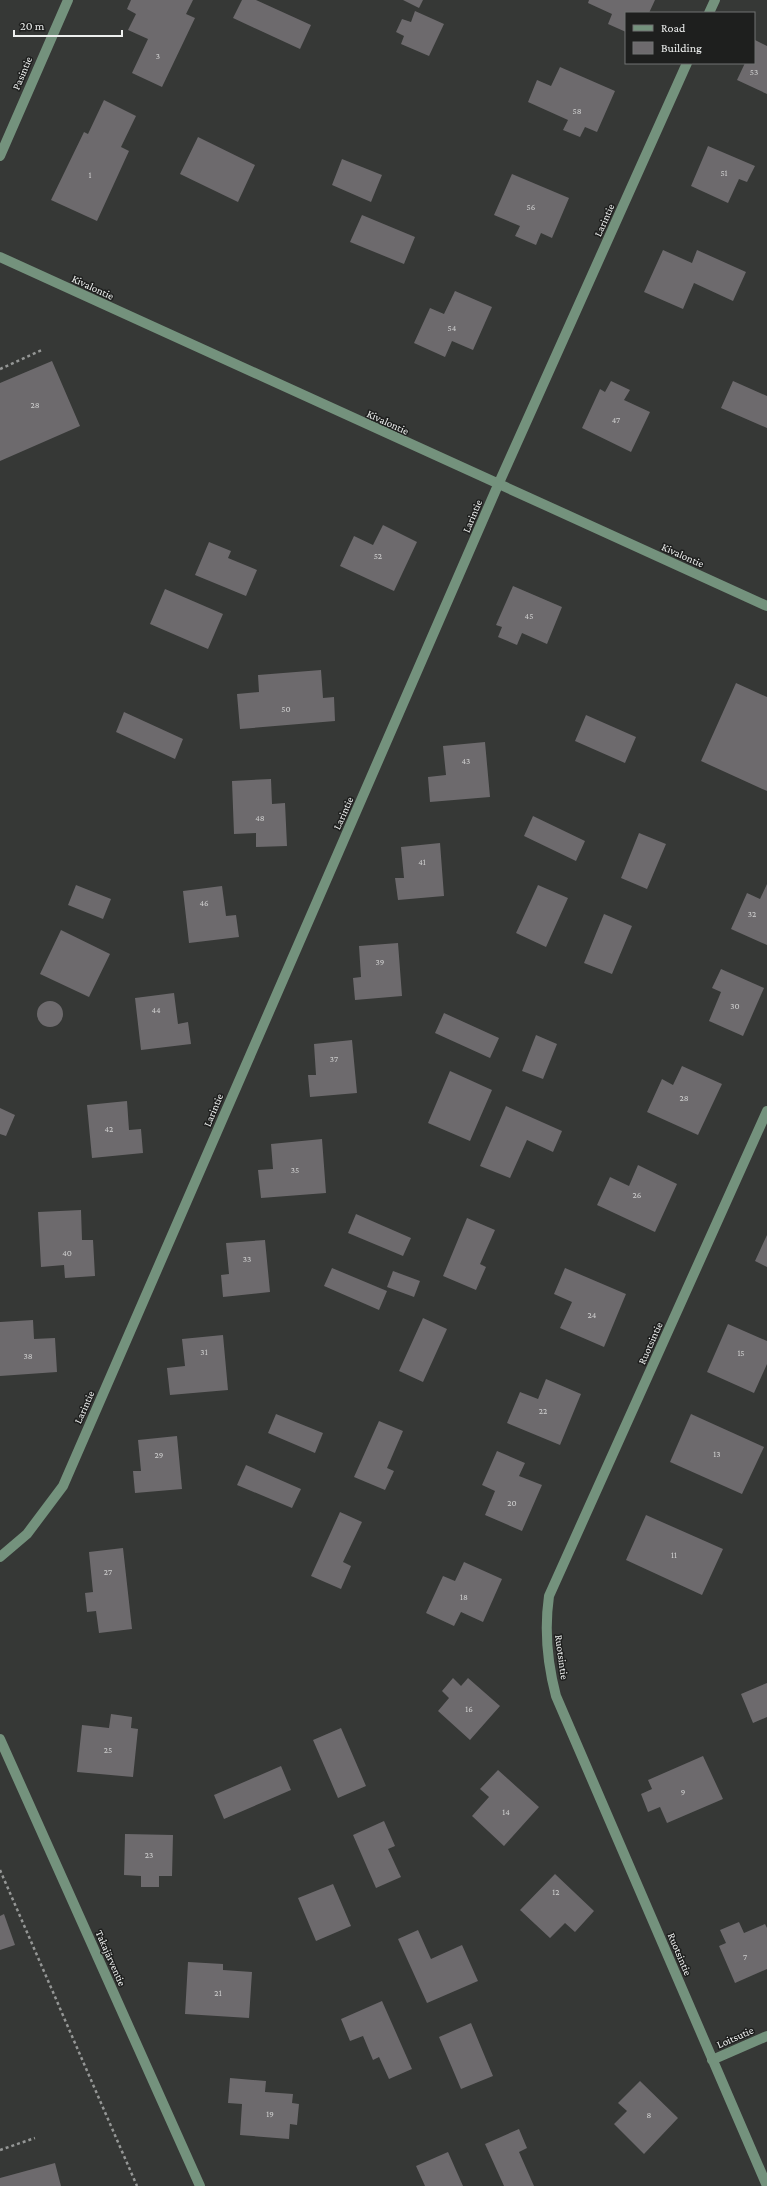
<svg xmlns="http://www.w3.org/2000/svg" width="767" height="2186" font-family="'Crimson Pro',serif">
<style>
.building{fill:#6d6a6d}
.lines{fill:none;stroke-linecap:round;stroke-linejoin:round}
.path{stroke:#959796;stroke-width:2.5;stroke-dasharray:3 3;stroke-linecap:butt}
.minor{stroke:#74927d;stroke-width:10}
.labels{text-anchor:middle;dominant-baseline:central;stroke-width:3;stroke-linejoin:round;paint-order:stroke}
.number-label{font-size:9px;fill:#cecece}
.street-label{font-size:11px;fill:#eef0ef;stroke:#1e1f1e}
</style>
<rect width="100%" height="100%" fill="#363836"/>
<path class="building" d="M131,0H193L186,14L195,18L162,87L132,73L148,39L128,30L136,14L127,9Z
M242,0H256L311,25L300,49L233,18Z
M403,0H423L419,8Z
M589,0H655L649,13H626V32L608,24L612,14L588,3Z
M415,11L444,24L429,56L401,44L404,36L396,32L402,19L411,22Z
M755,40L767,46V94L737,80L745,63H754Z
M560,67L615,91L597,132L585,127L580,137L563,130L568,120L528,102L537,80L551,86Z
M104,100L136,116L121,147L129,151L97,221L51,200L84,132L88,134Z
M198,137L255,165L238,202L180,174Z
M708,146L755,166L747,182L739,179L728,203L691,186Z
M342,159L382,175L371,202L332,185Z
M512,174L569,198L552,238L541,233L536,245L515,236L520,226L494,215Z
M362,215L415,237L404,264L350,242Z
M663,250L692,263L697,250L746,272L733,301L694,283L683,309L644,292Z
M455,291L492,307L473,350L452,341L445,357L414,343L430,308L444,314Z
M52,361L80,426L0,461V383Z
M611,381L630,390L624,400L650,412L631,452L582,428L600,389L605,392Z
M733,381L767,396V428L721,408Z
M383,525L417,542L394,591L340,566L354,536L373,545Z
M209,542L231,551L228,558L257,570L246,596L195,575Z
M513,586L562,607L547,644L522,633L517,645L498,637L502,627L496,625Z
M165,589L223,614L208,649L150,624Z
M321,670L323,698L334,697L335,721L240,729L237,694L259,692L258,675Z
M736,683L767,697V791L701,761Z
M124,712L183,739L175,759L116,732Z
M586,715L636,737L625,763L575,741Z
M485,742L490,797L430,802L428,777L446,775L443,746Z
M271,779L272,804L285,803L287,846L256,847V833L234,834L232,781Z
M533,816L585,841L576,861L524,836Z
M639,833L666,844L647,889L621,878Z
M440,843L444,896L398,900L395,878H404L401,847Z
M767,884V945L731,929L747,893L760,899Z
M76,885L111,899L103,919L68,905Z
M538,885L568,898L546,947L516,933Z
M222,886L226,916L236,915L239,937L189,943L183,891Z
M604,914L632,926L612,974L584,963Z
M61,930L110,954L89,997L40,974Z
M398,943L402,996L355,1000L353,978L361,977L359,946Z
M721,969L764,988L743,1036L709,1021L721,992L712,988Z
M174,993L178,1024L188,1022L191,1044L141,1050L135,998Z
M37 1014a13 13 0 1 1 26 0a13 13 0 1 1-26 0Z
M444,1013L499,1038L490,1058L435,1033Z
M536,1035L557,1044L543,1079L522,1071Z
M352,1040L357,1093L310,1097L308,1075H316L314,1044Z
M682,1066L722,1084L698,1135L647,1112L662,1079L673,1085Z
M450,1071L492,1090L470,1141L428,1123Z
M127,1101L129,1130L141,1129L143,1153L92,1158L87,1105Z
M506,1106L562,1131L553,1152L527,1140L510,1178L480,1166Z
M0,1108L15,1115L6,1136L0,1134Z
M322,1139L326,1193L261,1198L258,1170L273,1169L271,1144Z
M638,1165L677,1184L655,1232L597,1205L610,1177L629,1186Z
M81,1210L82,1240H93L95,1276L65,1278L64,1265L41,1267L38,1212Z
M356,1214L411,1238L403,1256L348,1233Z
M467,1218L495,1230L480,1264L486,1267L476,1290L443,1276Z
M767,1235V1267L755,1261Z
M265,1240L270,1292L223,1297L221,1275L229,1274L226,1243Z
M332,1268L387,1291L379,1310L324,1286Z
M565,1268L626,1294L604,1347L560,1328L572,1302L554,1294Z
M393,1271L420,1281L414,1297L387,1287Z
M423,1318L447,1329L423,1382L399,1371Z
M33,1320L34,1339L55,1338L57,1372L0,1376V1322Z
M728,1324L767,1341V1364L754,1393L707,1372Z
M223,1335L228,1390L170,1395L167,1368L185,1366L182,1339Z
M546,1379L581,1394L560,1445L507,1423L520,1392L538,1399Z
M276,1414L323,1433L315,1453L268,1433Z
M691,1414L764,1447L742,1494L670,1462Z
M379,1421L403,1431L387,1468L394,1471L385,1490L354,1477Z
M177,1436L182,1489L135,1493L133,1471H141L138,1440Z
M497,1451L525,1463L519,1476L542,1485L522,1531L485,1515L495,1491L482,1485Z
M246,1465L301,1489L292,1508L237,1485Z
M340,1512L362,1522L343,1562L351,1566L341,1589L311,1576Z
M646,1515L723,1549L702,1595L626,1560Z
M123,1548L132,1629L99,1633L96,1611L87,1612L85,1593L93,1592L89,1552Z
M464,1562L502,1579L483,1622L461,1612L454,1626L426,1613L443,1576L455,1581Z
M453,1678L461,1686L468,1678L500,1706L470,1740L438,1711L449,1698L442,1691Z
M767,1683V1717L753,1723L741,1694Z
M111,1714L132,1717L131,1728L138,1729L133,1777L77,1772L82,1725L109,1728Z
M341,1728L366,1786L338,1798L313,1740Z
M703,1756L723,1799L667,1823L660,1807L648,1812L641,1794L652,1789L648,1780Z
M281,1766L291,1790L224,1819L214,1795Z
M498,1770L539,1807L504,1846L472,1816L489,1797L480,1789Z
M384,1821L395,1846L388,1849L401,1877L376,1888L353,1835Z
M125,1834L173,1835L172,1876H159V1887H141V1876L124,1875Z
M555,1874L594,1911L575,1932L565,1923L550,1938L520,1910Z
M333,1884L351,1926L316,1941L298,1898Z
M4,1914L15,1945L0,1950V1916Z
M739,1922L744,1933L765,1924L767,1928V1969L735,1983L719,1946L726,1943L720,1930Z
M418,1930L431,1959L462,1945L478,1981L427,2003L398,1939Z
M188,1962L223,1964V1970L252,1972L249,2018L185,2014Z
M382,2001L412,2069L389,2079L379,2057L373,2060L363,2036L350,2041L341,2019Z
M471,2023L493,2076L461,2089L439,2037Z
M230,2078L266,2081L265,2092L293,2094L292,2103L299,2104L297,2125L290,2124L289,2139L240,2135L242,2104L228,2103Z
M640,2081L678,2118L644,2154L614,2124L627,2111L618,2103Z
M519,2129L527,2148L519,2152L534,2186H504L485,2144Z
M448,2152L463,2186H425L416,2166Z
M55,2163L61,2186H0V2178Z"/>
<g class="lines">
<path class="path" d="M0,369L42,350
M0,1870L137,2186
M0,2150L35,2138"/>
<path class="minor" d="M709,13L715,0
M0,156L68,0
M0,257L767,606
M767,1111L549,1596C544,1631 547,1662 556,1696L767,2186
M0,1557L27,1534L63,1486L498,485L687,63
M0,1739L200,2186
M712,2060L767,2036"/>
</g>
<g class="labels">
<g class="number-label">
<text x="158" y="56">3</text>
<text x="754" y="72">53</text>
<text x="577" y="111">58</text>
<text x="724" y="173">51</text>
<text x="90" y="175">1</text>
<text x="531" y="207">56</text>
<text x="452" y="328">54</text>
<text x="35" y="405">28</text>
<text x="616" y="420">47</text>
<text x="378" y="556">52</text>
<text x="529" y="616">45</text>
<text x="286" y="709">50</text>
<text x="466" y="761">43</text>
<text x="260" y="818">48</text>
<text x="422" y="862">41</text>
<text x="204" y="903">46</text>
<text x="752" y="914">32</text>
<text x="380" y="962">39</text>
<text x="735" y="1006">30</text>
<text x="156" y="1010">44</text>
<text x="334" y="1059">37</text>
<text x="684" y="1098">28</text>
<text x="109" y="1129">42</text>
<text x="295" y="1170">35</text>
<text x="637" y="1195">26</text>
<text x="67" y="1253">40</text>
<text x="247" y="1259">33</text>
<text x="592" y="1315">24</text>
<text x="204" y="1352">31</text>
<text x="741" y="1353">15</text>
<text x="28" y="1356">38</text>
<text x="543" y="1411">22</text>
<text x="717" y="1454">13</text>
<text x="159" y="1455">29</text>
<text x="512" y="1503">20</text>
<text x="674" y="1555">11</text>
<text x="108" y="1572">27</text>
<text x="464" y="1597">18</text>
<text x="469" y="1709">16</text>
<text x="108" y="1750">25</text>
<text x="683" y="1792">9</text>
<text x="506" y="1812">14</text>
<text x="149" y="1855">23</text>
<text x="556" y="1892">12</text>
<text x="745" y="1957">7</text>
<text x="218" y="1993">21</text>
<text x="270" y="2114">19</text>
<text x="649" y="2115">8</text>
</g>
<g class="street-label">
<text transform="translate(22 73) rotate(-67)">Pasintie</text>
<text transform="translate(604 220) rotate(-66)">Larintie</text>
<text transform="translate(93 287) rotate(25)">Kivalontie</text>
<text transform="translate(388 422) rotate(25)">Kivalontie</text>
<text transform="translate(472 516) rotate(-67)">Larintie</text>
<text transform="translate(683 555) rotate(24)">Kivalontie</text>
<text transform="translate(343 813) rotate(-66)">Larintie</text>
<text transform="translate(213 1110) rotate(-67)">Larintie</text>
<text transform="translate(650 1343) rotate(-66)">Ruotsintie</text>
<text transform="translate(84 1407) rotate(-66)">Larintie</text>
<text transform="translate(562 1657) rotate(82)">Ruotsintie</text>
<text transform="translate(680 1954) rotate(67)">Ruotsintie</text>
<text transform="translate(111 1958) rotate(66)">Takajärventie</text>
<text transform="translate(735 2037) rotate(-24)">Loitsutie</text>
</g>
</g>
<rect x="625" y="12" width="130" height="52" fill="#1e1f1e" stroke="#717372"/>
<rect x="633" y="25" width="20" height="6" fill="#74927d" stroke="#717372"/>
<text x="661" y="32" font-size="12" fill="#eef0ef">Road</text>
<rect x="633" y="42" width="20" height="12" fill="#6d6a6d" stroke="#717372"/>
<text x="661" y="52" font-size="12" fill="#eef0ef">Building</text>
<path d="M14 30v6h108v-6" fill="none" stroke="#eef0ef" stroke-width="2"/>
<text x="20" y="30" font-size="12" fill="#eef0ef" stroke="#1e1f1e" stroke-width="3" paint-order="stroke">20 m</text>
</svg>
